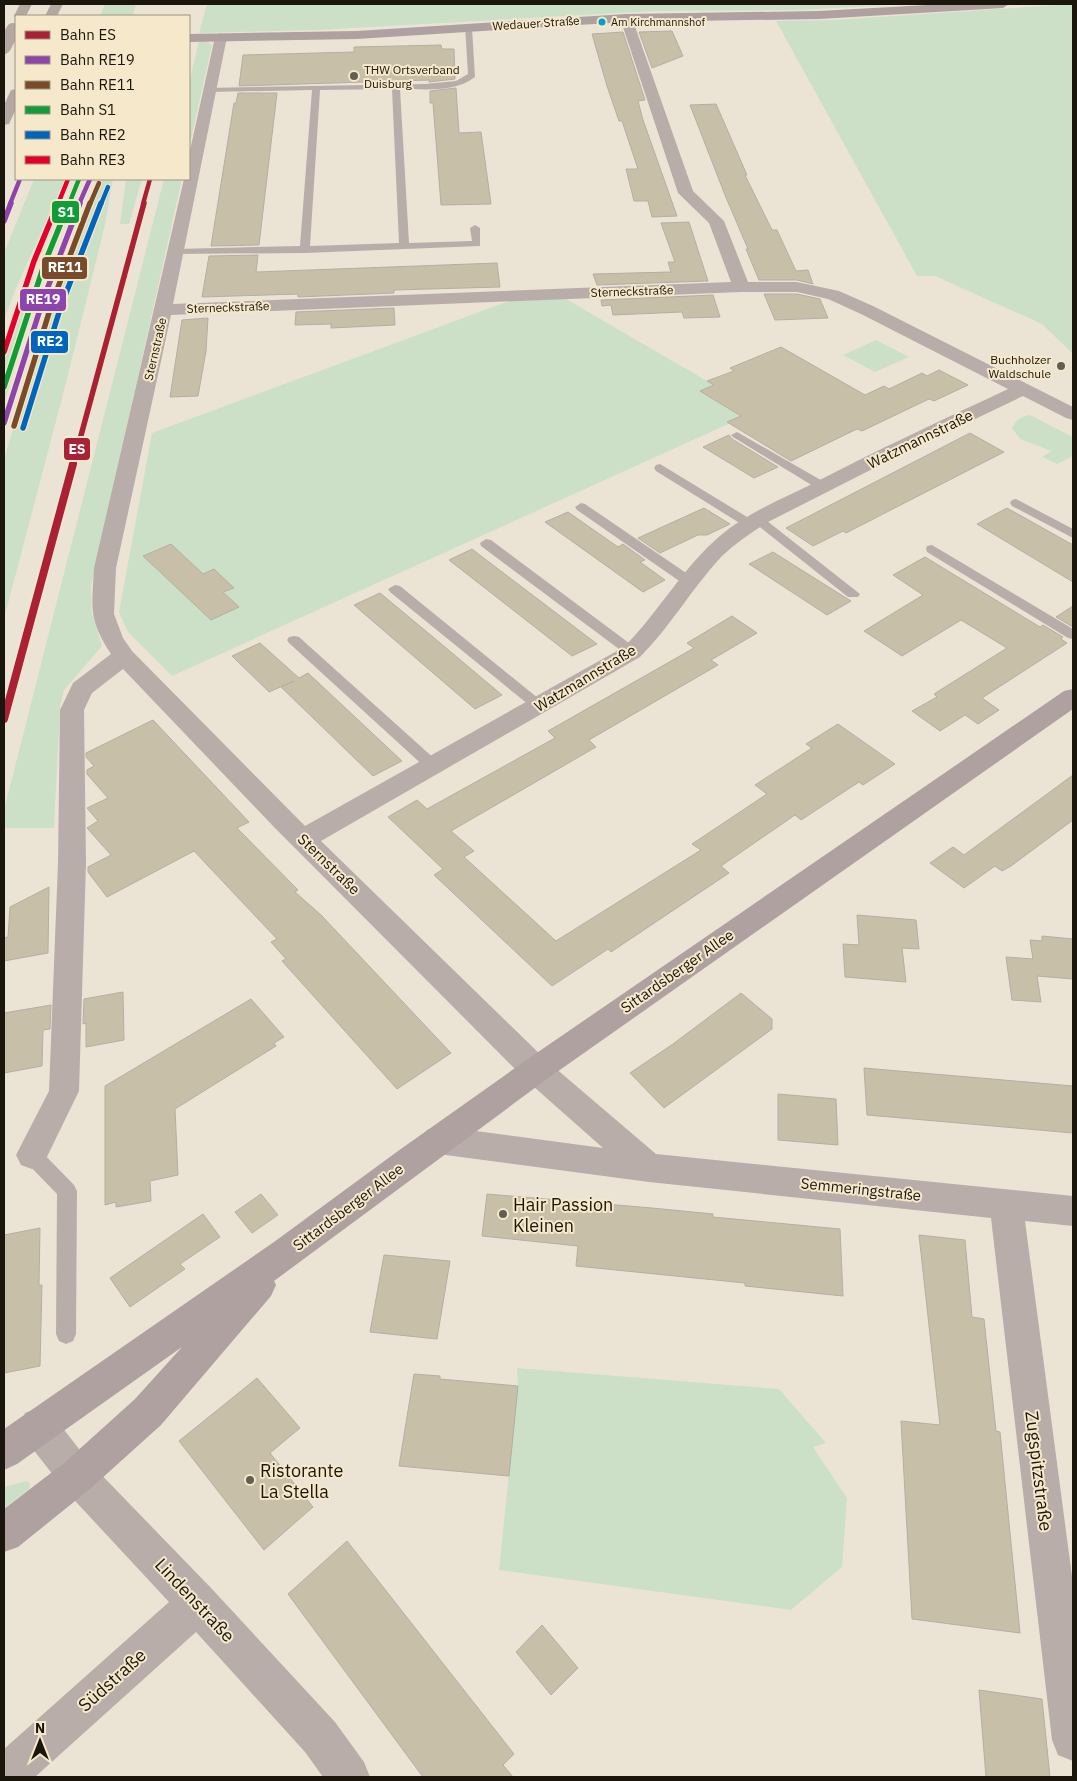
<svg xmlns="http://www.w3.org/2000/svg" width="1077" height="1781" font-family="'IBM Plex Sans',sans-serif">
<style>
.green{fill:#cce0c7}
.building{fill:#c8bfa9;stroke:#b4afa2}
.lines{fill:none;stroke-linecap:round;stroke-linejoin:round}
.lane{fill:#b9adaa;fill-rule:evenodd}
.street{fill:#b9adaa;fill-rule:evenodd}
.secondary{fill:#afa19f;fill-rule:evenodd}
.highway{fill:#b5a8a2;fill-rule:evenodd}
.highway-bridge{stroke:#b5a8a2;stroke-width:14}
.rail-1-far2-casing{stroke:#f5e8cb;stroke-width:6}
.rail-1-far1-casing{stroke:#f5e8cb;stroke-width:8}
.rail-1-casing{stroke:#f5e8cb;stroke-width:11}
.rail-2-far1-casing{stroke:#f5e8cb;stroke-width:6}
.rail-2-casing{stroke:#f5e8cb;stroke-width:8}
.rail-3-far1-casing{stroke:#f5e8cb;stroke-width:6}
.rail-3-casing{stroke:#f5e8cb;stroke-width:8}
.rail-4-far1-casing{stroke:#f5e8cb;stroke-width:6}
.rail-4-casing{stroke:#f5e8cb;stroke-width:8}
.rail-5-far1-casing{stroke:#f5e8cb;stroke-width:6}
.rail-5-casing{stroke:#f5e8cb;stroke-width:8}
.rail-6-far1-casing{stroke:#f5e8cb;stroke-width:6}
.rail-6-casing{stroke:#f5e8cb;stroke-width:8}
.rail-1-far2{stroke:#aa2135;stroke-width:4.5}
.rail-1-far1{stroke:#aa2135;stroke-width:5.5}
.rail-1{stroke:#aa2135;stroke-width:8}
.rail-2-far1{stroke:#8e44ad;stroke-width:4.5}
.rail-2{stroke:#8e44ad;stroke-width:5.5}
.rail-3-far1{stroke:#7a4b2a;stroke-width:4.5}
.rail-3{stroke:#7a4b2a;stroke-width:5.5}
.rail-4-far1{stroke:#109c37;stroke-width:4.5}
.rail-4{stroke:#109c37;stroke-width:5.5}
.rail-5-far1{stroke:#0065bd;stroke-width:4.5}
.rail-5{stroke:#0065bd;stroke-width:5.5}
.rail-6-far1{stroke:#e4002b;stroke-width:4.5}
.rail-6{stroke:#e4002b;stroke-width:5.5}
.bus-dot{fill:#01a2c4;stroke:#f5e8cb;stroke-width:2}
.poi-dot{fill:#645e52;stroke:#f5e8cb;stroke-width:2}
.labels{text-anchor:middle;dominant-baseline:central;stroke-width:4;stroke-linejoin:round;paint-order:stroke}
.far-bus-label{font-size:11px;fill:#1b160c;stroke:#f5e8cb;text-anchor:start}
.far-street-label{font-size:12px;fill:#1b160c;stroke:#f5e8cb}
.far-poi-label{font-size:12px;fill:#1b160c;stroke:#f5e8cb;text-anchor:start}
.street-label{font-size:15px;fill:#1b160c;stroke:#f5e8cb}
.near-poi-label{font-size:18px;fill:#1b160c;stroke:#f5e8cb;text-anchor:start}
.near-street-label{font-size:18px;fill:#1b160c;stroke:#f5e8cb}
.line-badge{stroke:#f5e8cb;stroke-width:2}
.badge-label{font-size:14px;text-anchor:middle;font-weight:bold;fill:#fff}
</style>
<rect width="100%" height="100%" fill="#ebe4d5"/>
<path class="green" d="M105,4H136L133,16H100Z
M207,4H913L797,10L654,11L318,30L199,33Z
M1073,4V353H1072L1042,324L935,276H917L776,21L834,20Z
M199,41L208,42L212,45L189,148V83Z
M34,179H65L16,288L4,320V253Z
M99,179H113L105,225L66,383L4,619V459L47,317Z
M126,179H142L129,224H120Z
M164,179H182L91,587L92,613L102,646L64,690L60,708L54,828H4V810Z
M30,288H42L29,318L4,404V361Z
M566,299L707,381L755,412L172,676L128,632L119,612L152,433L509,301Z
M876,340L909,357L875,372L843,355Z
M1030,415L1073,437V456L1057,464L1042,457L1051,451L1020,439L1012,428C1016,420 1021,416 1030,415Z
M517,1368L779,1389L826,1443L813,1447L847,1498L842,1567L791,1610L499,1570L518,1386Z
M26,1481L30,1483L29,1489L4,1508V1487Z"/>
<path class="building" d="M672,31L683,56L652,68L639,32Z
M623,32L645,100L638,101L643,120L677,216L652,217L648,201H634L626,169H638L622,121H619L607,86L592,34Z
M441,45L442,49H454L455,79L429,82V80L239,86L243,55L354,52V47Z
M456,88L459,133L481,132L491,204L441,205L433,103H430V91Z
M238,93H277L259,245L211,246L234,103H236Z
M716,104L747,175H745L772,230H777L796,271L808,270L813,284L797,280H759L746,249H748L725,195L690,105Z
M689,222L708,281L597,285L593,274L671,272L668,262H675L661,223Z
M258,255L256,272L497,263L500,287L394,290V293L298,297V294L202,297L209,256Z
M764,294H797L820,299L828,318L775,320Z
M713,295L720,317L684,318L682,312L613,315L611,305L602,306L601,300Z
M394,308L395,325L331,328V324L295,325L296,312Z
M208,318L206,351L198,396L170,397L182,320Z
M781,347L865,395L884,386L889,389L922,373L927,376L939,370L968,385L934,401L929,399L862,431L857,429L791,461L727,422L741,416L700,391L714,385L707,381L734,371L730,368Z
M970,433L1004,452L846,533L843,531L813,546L786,528Z
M729,435L732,439L778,467L754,478L703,447Z
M704,508L730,524L707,535H698L660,553L638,538Z
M1007,508L1073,545V582L977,524Z
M568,512L618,547L623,544L645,560L640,562L665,580L643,592L545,522Z
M171,544L203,574L214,569L234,588L223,592L239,607L211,620L143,556Z
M472,549L485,559L597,644L572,656L449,560Z
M773,552L835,591L851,601L827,615L749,564Z
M925,557L1040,627L1043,625L1063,637L1061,639L1067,643L982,698L999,710L978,724L965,715L940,731L912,711L937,697L934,694L1007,648L961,620L902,656L864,631L923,595L893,575Z
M380,593L433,637L502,695L475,709L354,605Z
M1073,606V627L1056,617Z
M732,616L757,633L711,660L718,665L589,740L596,747L451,831L474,851L464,857L556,941L701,850L692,844L767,794L755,785L812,748L806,744L838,724L895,764L863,785L859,782L801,820L795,815L721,866L729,873L611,952L608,949L552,986L434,875L443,869L388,817L417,800L427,809L555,738L548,731L694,648L687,643Z
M260,643L299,678L308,673L402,761L373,776L281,687L294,681L269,692L232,656Z
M153,720L249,822L237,828L298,890L295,892L321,915L451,1053L397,1089L282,961L286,959L271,942L277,939L194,851L107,897L88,872V867L111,855L87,828L98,821L87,808L108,798L87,774V770L94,766L86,757V753Z
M1073,775V820L1011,866L1002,871L995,866L964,888L930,863L953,847L964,855Z
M49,887L48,953L4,961V938L8,937L10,907Z
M857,915L916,920L919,949L902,948L906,982L845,977L843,944L859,945Z
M1042,936L1073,939V979L1037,976L1041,1002L1012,1000L1006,957L1033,959L1030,940L1042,941Z
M123,992L124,1040L86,1047V1023L83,1024L84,999Z
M741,993L772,1019V1029L664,1108L630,1073L673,1044Z
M251,999L284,1037L274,1043L276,1046L175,1109L178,1175L150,1181L151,1201L116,1207V1202L105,1205V1086Z
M51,1005L50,1029L43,1030L42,1066L4,1073V1013Z
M864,1068L1073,1086V1133L867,1115Z
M778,1094L836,1099L838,1145L778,1140Z
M261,1194L278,1215L252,1233L235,1212Z
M487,1194L652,1208L713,1214V1217L840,1229L843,1296L745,1286V1283L576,1266L578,1246L482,1236Z
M203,1214L220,1237L180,1264L185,1269L130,1307L110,1278Z
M40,1228L39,1285H42L40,1366L4,1373V1235Z
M919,1235L965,1240L972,1317L984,1319L996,1431L1000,1432L1020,1633L912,1619L901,1421L940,1425Z
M384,1255L450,1261L437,1339L370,1332Z
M414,1374L440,1376V1379L518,1386L509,1476L399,1466Z
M257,1378L300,1428L270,1453L313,1507L264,1550L179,1441Z
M347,1541L514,1754L503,1765L513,1777H423L288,1594Z
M542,1625L578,1668L551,1695L516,1652Z
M979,1690L1042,1699L1050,1777H986Z"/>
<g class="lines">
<path class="lane" d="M465,26L472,28L475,77C455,93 424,89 400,89L409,243L472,241L470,228L475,225L480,228V246L305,253L173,254V250L176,249L300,246L312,90L209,92H206V88L425,84L456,81L468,74ZM392,89L399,243L310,246L320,90Z
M737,432L826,483L828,486L822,490L818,489L733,437L731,435Z
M660,464L752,520L758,516L762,517L860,594L858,597H848L756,524L750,528L746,527L656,471L654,468L656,465Z
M1016,499L1073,529V538L1012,506L1010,503L1012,500Z
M581,503L585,504L695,579L697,582L695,585H685L577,510L575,507Z
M486,539L491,540L637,649L639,652L637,655H627L481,546L480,543Z
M932,545L1073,629V639L1068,638L927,552L926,549L927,546Z
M395,585L400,586L544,703L546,706L544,709H534L390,592L388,589Z
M294,636L299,637L437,761L439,765L437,769L432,770L427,769L289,643L287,640L289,637Z
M32,1147L39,1149L74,1185L77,1191L76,1334L73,1341L66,1344L59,1341L56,1334L57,1194L25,1161L23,1155L25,1149Z"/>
<path class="street" d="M626,14L632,18L693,191L724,221L748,282H797L839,291L873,306L1073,407V420L1066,418L1023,396L900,455L768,522C752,532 736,543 722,556C692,588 671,626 640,657L321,841L547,1061L656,1154L1073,1196V1226L1025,1221L1073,1584V1761L1058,1755L1052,1740L991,1218L649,1182L438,1154L427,1150L422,1140L427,1130L438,1126L603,1148L525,1079L273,826L123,669L92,693L84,710L86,863L79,1091L43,1165L32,1169L21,1165L16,1155L49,1091L58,863L60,710L73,683L111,654C88,619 92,608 94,568L184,179H189V155L215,37L221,33L227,37L173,304L731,282L709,223L678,193L620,18ZM741,292H797L828,299L861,314L1008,389C942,420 875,451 810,485C780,500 747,513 721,535C683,567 659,612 624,647L305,826L132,651L123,638L114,614L116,568L171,315Z
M38,1408L51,1413L90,1463L212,1589L335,1722L364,1762L370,1777H323L305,1752L196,1632L35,1777H4V1749L169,1602L64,1489L25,1439L20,1426L25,1413Z"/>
<path class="secondary" d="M945,4H1009L1003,8L819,19L626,22L357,39L189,42V34L357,31L626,14L819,11Z
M1073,689V709L547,1079L274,1281L276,1285L271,1296L161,1425L90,1489L18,1547L4,1552V1509L64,1463L135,1399L182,1347L17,1464L4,1470V1429L274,1242L398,1151L525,1061L1064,691Z"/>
<path class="highway" d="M20,4H32L26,16H16V19L14,16Z
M51,4H63L57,16H45Z
M16,89V109L9,124L4,125V105L11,90Z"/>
<path class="highway-bridge" d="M4,47L13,30"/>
<defs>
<path id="rail-1-far2" d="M143,204L150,179"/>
<path id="rail-1-far1" d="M73,465L144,203"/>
<path id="rail-1" d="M4,719L73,464"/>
<path id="rail-2-far1" d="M10,204L20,179
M79,204L90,179"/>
<path id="rail-2" d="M4,221L11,203
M4,423L43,300L80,203"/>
<path id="rail-3-far1" d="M90,204L99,183"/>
<path id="rail-3" d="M14,426L52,303L90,203"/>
<path id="rail-4-far1" d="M69,204L79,179"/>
<path id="rail-4" d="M4,387L44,265L69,203"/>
<path id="rail-5-far1" d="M101,204L108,187"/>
<path id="rail-5" d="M23,428L61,306L101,203"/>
<path id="rail-6-far1" d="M58,204L68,179"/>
<path id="rail-6" d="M4,352L34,261L58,203"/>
</defs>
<use href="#rail-1-far2" class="rail-1-far2-casing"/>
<use href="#rail-1-far1" class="rail-1-far1-casing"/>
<use href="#rail-1" class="rail-1-casing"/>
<use href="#rail-2-far1" class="rail-2-far1-casing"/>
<use href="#rail-2" class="rail-2-casing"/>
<use href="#rail-3-far1" class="rail-3-far1-casing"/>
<use href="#rail-3" class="rail-3-casing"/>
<use href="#rail-4-far1" class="rail-4-far1-casing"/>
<use href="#rail-4" class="rail-4-casing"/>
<use href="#rail-5-far1" class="rail-5-far1-casing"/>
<use href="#rail-5" class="rail-5-casing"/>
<use href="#rail-6-far1" class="rail-6-far1-casing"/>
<use href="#rail-6" class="rail-6-casing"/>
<use href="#rail-1-far2" class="rail-1-far2"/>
<use href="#rail-1-far1" class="rail-1-far1"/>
<use href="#rail-1" class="rail-1"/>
<use href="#rail-2-far1" class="rail-2-far1"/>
<use href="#rail-2" class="rail-2"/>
<use href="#rail-3-far1" class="rail-3-far1"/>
<use href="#rail-3" class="rail-3"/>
<use href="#rail-4-far1" class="rail-4-far1"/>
<use href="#rail-4" class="rail-4"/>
<use href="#rail-5-far1" class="rail-5-far1"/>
<use href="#rail-5" class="rail-5"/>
<use href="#rail-6-far1" class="rail-6-far1"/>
<use href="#rail-6" class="rail-6"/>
</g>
<circle class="bus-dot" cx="602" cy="22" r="4.5"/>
<g class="poi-dot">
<circle cx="354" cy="76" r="5"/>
<circle cx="1061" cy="366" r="5"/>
<circle cx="503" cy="1214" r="5"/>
<circle cx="250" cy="1480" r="5"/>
</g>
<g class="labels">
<g class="far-bus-label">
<text x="611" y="22">Am Kirchmannshof</text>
</g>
<g class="far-street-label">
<text transform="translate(536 23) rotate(-4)">Wedauer Straße</text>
<text transform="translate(632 291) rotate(-2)">Sterneckstraße</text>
<text transform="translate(228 307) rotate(-2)">Sterneckstraße</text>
<text transform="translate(155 349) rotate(-77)">Sternstraße</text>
</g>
<g class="far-poi-label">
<text x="364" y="69">THW Ortsverband<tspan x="364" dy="14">Duisburg</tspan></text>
<text x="1051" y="359" text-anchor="end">Buchholzer<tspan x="1051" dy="14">Waldschule</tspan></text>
</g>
<g class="street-label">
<text transform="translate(920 439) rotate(-26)">Watzmannstraße</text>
<text transform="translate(585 678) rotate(-31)">Watzmannstraße</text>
<text transform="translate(329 864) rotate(44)">Sternstraße</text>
<text transform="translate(677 971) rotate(-35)">Sittardsberger Allee</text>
<text transform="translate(861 1189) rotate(6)">Semmeringstraße</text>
<text transform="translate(348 1207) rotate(-37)">Sittardsberger Allee</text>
</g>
<g class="near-poi-label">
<text x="513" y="1204">Hair Passion<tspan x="513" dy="21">Kleinen</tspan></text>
<text x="260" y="1470">Ristorante<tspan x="260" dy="21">La Stella</tspan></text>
</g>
<g class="near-street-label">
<text transform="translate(1039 1471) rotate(83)">Zugspitzstraße</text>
<text transform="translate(195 1600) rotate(47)">Lindenstraße</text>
<text transform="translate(112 1680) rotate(-42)">Südstraße</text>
</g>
</g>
<g class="line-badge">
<rect x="51" y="200" width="29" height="24" rx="5" fill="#109c37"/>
<rect x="41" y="256" width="47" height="24" rx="5" fill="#7a4b2a"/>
<rect x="19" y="288" width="48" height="24" rx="5" fill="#8e44ad"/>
<rect x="30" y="330" width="39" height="24" rx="5" fill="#0065bd"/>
<rect x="63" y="437" width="28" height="24" rx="5" fill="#aa2135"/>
</g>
<g class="badge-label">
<text x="66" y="217">S1</text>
<text x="65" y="272">RE11</text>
<text x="43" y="304">RE19</text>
<text x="50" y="346">RE2</text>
<text x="77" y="454">ES</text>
</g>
<rect width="1077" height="1781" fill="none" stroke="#1b160c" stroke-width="10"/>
<rect x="15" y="15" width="175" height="165" fill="#f5e8cb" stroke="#9e947f"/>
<rect x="25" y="31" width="25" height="8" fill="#aa2135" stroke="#9e947f"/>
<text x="60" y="40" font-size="15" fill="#1b160c">Bahn ES</text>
<rect x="25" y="56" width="25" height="8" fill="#8e44ad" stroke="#9e947f"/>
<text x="60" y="65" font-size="15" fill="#1b160c">Bahn RE19</text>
<rect x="25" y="81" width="25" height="8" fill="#7a4b2a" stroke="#9e947f"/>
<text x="60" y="90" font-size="15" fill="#1b160c">Bahn RE11</text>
<rect x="25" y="106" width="25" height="8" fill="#109c37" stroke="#9e947f"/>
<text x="60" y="115" font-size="15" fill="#1b160c">Bahn S1</text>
<rect x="25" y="131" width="25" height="8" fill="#0065bd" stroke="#9e947f"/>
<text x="60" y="140" font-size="15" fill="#1b160c">Bahn RE2</text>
<rect x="25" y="156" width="25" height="8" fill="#e4002b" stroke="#9e947f"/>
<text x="60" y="165" font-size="15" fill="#1b160c">Bahn RE3</text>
<g transform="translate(40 1741)" stroke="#f5e8cb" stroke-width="4" paint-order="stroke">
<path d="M0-4L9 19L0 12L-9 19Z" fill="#1b160c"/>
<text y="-8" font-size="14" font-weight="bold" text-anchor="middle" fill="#1b160c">N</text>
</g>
</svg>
